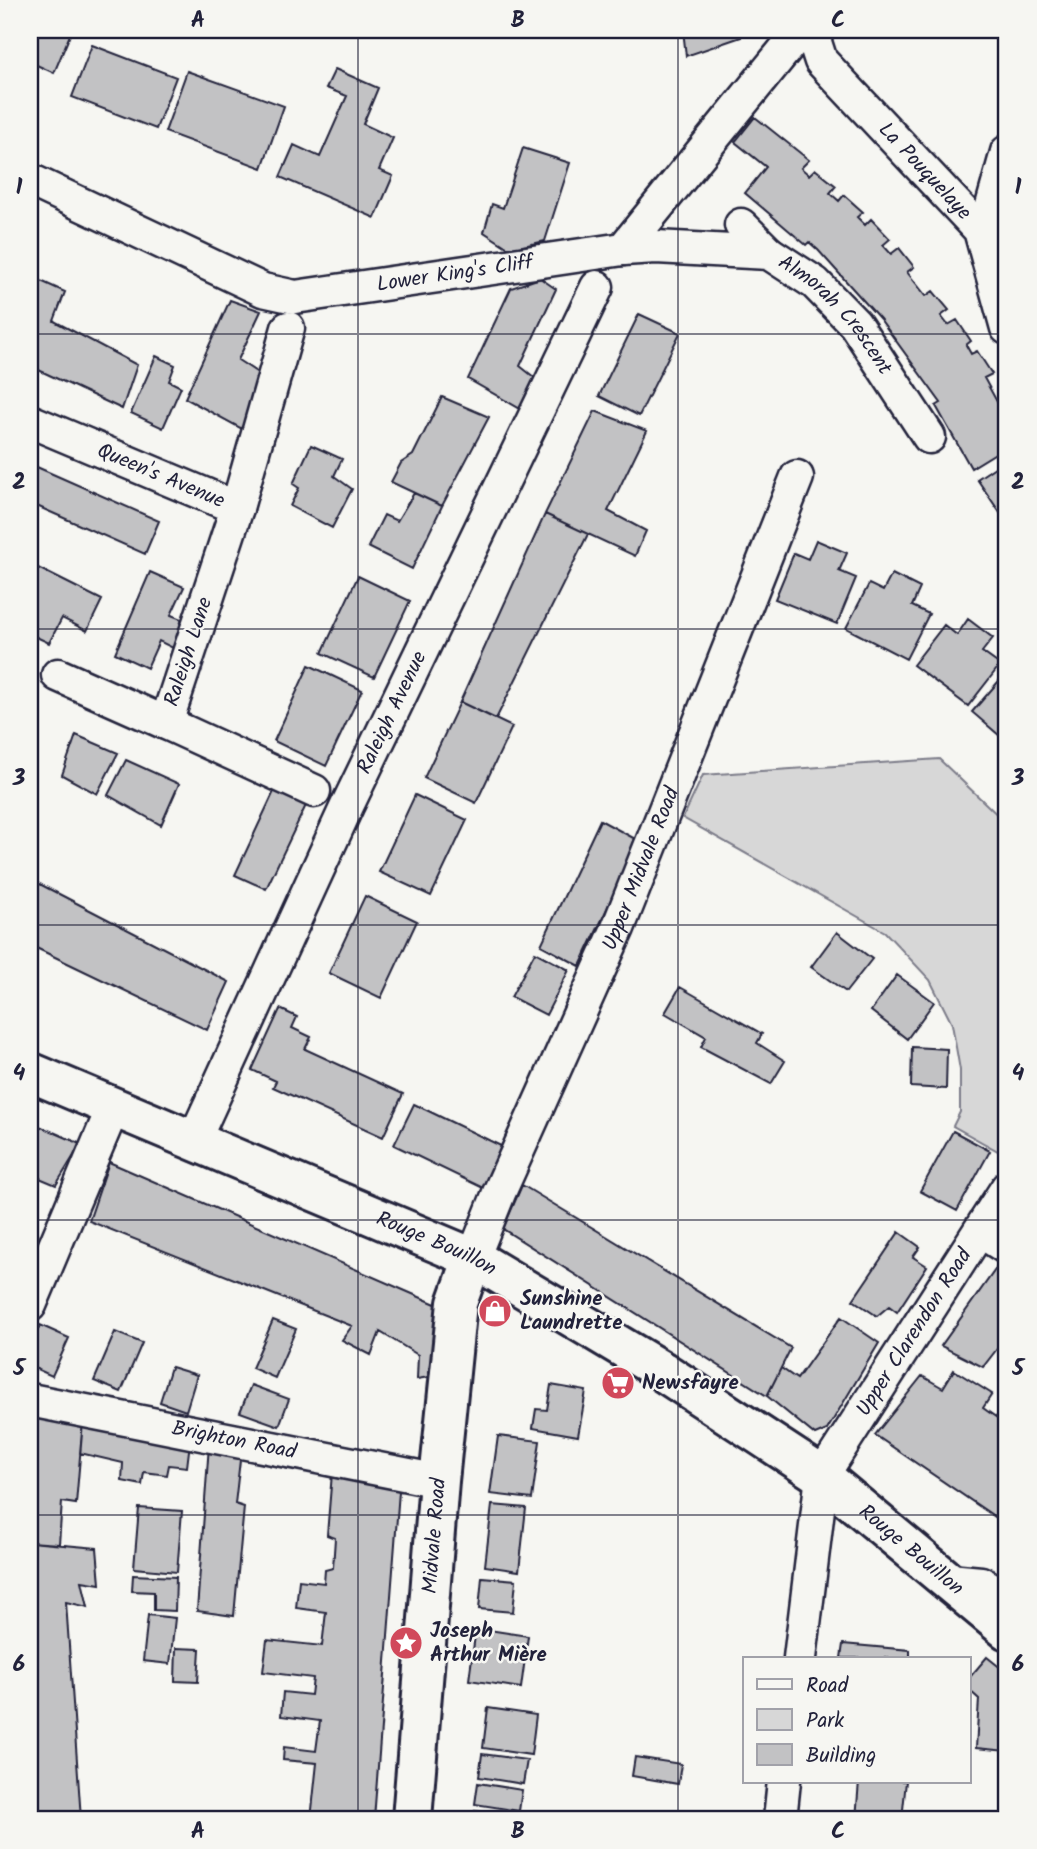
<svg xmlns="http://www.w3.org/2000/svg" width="1037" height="1849" font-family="Kalam,sans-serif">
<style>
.green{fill:#d7d7d7;stroke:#7c7c89;stroke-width:2}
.building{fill:#c2c2c4;stroke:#22223b;stroke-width:2}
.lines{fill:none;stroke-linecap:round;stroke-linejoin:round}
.minor-casing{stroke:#22223b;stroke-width:37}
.secondary-casing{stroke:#22223b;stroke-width:44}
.primary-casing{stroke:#22223b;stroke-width:44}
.minor{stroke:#f6f6f2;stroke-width:32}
.secondary{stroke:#f6f6f2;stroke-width:38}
.primary{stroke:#f6f6f2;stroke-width:38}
.grid{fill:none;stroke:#22223b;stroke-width:2;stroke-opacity:0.55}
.labels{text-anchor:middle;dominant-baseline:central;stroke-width:5;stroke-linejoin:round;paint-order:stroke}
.street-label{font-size:21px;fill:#22223b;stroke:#f6f6f2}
.poi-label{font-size:21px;font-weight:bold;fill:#22223b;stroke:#f6f6f2;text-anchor:start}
.neatline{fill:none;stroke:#22223b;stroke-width:2.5}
.grid-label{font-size:23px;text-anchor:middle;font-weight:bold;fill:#22223b}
</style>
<rect width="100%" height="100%" fill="#f6f6f2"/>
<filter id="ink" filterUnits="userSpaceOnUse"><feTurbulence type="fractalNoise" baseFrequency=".0143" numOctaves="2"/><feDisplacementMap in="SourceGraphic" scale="14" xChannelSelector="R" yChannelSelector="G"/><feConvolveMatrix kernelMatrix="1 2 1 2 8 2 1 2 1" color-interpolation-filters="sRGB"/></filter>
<g filter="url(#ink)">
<path class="green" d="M939,759L1007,824V1156L953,1126L960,1112V1070L952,1024L930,980L885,932L683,818L703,775Z"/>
<path class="building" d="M30,30H72L54,73L30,62Z
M683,30H740L741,37L686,56Z
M92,45L176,77L156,129L72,97Z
M335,69L378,88L363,124L393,138L379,170L393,176L375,218L280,177L294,145L320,157L347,96L326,88Z
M187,71L284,106L262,168L165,132Z
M755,117L809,160L801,168L809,175L815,169L836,186L830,193L839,201L844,195L863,212L857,217L865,225L871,219L890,239L883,245L891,254L899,248L914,267L907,272L926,296L933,291L949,310L941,316L948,325L957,320L971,341L966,345L971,354L977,351L992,374L984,378L1007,420V446L971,468L936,406L941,403L880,319L818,250L809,242L806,245L745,193L766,167L735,142Z
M523,148L570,163L545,241L510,249L484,232L492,204L503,208Z
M30,276L65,292L54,321L137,365L122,409L30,366Z
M540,278L556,289L520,366L539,381L524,411L468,379L511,288Z
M230,300L261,311L238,360L267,379L242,429L185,398Z
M639,314L680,333L639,416L599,396Z
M156,356L175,365L169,381L181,387L163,428L131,413Z
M442,397L489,417L442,506L391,482L401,463L413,455Z
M595,411L647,431L608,511L646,531L635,556L545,514Z
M311,445L342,459L334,476L352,489L332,528L290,506L299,488L293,484Z
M1007,459V523L977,479Z
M30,464L159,521L145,554L30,503Z
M414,493L442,506L412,569L368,547L384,515L397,521Z
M545,514L588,534L496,719L460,702Z
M816,540L847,553L839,571L856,578L837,624L775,599L794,553L808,559Z
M30,564L102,600L87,631L62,618L49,643L30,634Z
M150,572L184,587L171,615L194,624L181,652L159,641L147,668L115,653Z
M892,574L920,588L912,606L929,614L906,659L846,628L869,584L883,591Z
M358,576L410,601L374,677L322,653Z
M968,619L993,638L982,652L1000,665L968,706L913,665L944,625L957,635Z
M309,665L362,690L326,766L274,741Z
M1005,674L1007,676V742L972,712Z
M460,702L512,727L476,803L424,778Z
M76,735L118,753L97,794L62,775Z
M126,760L179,784L161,825L108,795Z
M277,785L309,799L266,889L235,875Z
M415,795L467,820L431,896L379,872Z
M600,820L639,841L580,966L541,945Z
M30,879L229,982L207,1030L30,945Z
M365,896L417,921L381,998L329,973Z
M837,932L872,959L846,992L811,967Z
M535,952L569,970L546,1015L511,997Z
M897,975L934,1002L907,1039L871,1011Z
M680,987L762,1034L757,1043L785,1061L771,1084L701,1047L706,1037L665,1013Z
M280,1009L297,1017L292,1028L311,1037L305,1049L403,1094L383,1137L273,1087L276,1081L252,1070Z
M912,1047L947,1049L946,1089L911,1087Z
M414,1104L503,1147L483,1188L394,1145Z
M30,1122L81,1144L56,1185L30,1174Z
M953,1131L990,1151L957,1211L920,1191Z
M109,1162L447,1309L441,1375L417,1379L418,1355L380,1332L371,1355L342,1340L352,1326L89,1221Z
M522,1185L791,1348L767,1396L503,1229Z
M899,1232L920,1247L913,1257L927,1266L897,1312L889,1306L877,1316L853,1300Z
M1002,1260L1007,1263V1336L983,1367L941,1346Z
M841,1317L879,1343L827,1430L815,1435L767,1396L781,1368L797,1379Z
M273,1320L296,1329L275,1378L252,1368Z
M40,1325L69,1338L52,1376L30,1366V1347Z
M115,1332L142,1343L121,1392L94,1381Z
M171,1367L197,1375L186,1411L160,1402Z
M954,1370L992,1394L983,1408L1007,1425V1525L875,1435L922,1376L943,1388Z
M251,1385L289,1399L279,1426L240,1412Z
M551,1385L586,1391L578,1436L533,1428L536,1409L547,1410Z
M34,1412L83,1421L76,1504L62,1502L59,1544L30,1542V1467Z
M83,1421L190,1442L187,1467L169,1465L167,1475L144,1472L142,1485L122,1481L123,1463L80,1453Z
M498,1436L540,1441L532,1499L490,1494Z
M209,1445L241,1451L235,1504L244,1507L234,1616L197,1611Z
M332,1473L400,1478L374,1819H311L317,1763L283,1760L284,1747L316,1751L320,1721L281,1716L283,1692L311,1695L313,1678L263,1672L267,1640L322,1646L326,1612L296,1608L299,1580L324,1583L325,1570L333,1568L335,1538L327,1535Z
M492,1505L526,1508L519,1571L485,1566Z
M139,1508L182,1511L177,1572L134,1568Z
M30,1542L97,1548L100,1584L82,1581L88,1607L66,1602L81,1819H37L30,1664Z
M133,1575L176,1577L175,1611L154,1610V1592L132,1591Z
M482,1577L516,1580L513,1612L479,1609Z
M148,1615L175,1618L170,1664L143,1661Z
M476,1628L528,1636L521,1688L469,1680Z
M843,1644L910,1650V1658H841Z
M176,1648L200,1649L198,1682L175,1681Z
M987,1657L1007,1673V1751L976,1748L979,1699L969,1690V1678Z
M488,1708L536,1715L531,1755L483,1748Z
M482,1754L527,1760L523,1784L479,1777Z
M635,1757L681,1764L678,1784L632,1776Z
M859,1781H906L902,1819H856Z
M478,1783L522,1790L519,1811L475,1804Z
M475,1811L518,1818V1819H474Z"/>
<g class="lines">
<defs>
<g id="minor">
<path id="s1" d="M811,30L821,61L980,230L1007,328"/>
<path d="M1007,152L989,217L980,230L1007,237"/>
<path id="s2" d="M30,180L263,290L295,297L623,249L801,30"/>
<path d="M741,225L769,253"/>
<path id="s3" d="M623,249L656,247L769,253L815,283L855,324L929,437"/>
<path id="s4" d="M30,421L237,508L288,328"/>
<path d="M237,508L166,723L314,791"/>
<path d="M58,675L166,723"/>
<path id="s5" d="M194,1140L347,806L597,287"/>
<path d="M980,1231L1007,1248"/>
<path id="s6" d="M473,1258L499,1193L618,928L797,477"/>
<path d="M30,1305L113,1108"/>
<path id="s7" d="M30,1400L439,1481"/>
<path d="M949,1580L981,1583L1007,1597"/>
<path id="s8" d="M800,1658L822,1476L1007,1188"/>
<path d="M780,1819L784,1781"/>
</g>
<g id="secondary">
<path id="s9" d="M412,1819L439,1481L457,1303L473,1258"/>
</g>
<g id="primary">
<path id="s10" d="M30,1072L473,1258L662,1371L822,1476L1007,1630"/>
</g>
</defs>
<use href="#minor" class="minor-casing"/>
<use href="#secondary" class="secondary-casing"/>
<use href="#primary" class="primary-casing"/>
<use href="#minor" class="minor"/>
<use href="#secondary" class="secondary"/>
<use href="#primary" class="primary"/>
</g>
</g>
<path class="grid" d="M358,30V1819M678,30V1819M30,334H1007M30,629H1007M30,925H1007M30,1220H1007M30,1515H1007"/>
<defs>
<symbol id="shop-disc" viewBox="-11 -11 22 22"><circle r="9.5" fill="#d1495b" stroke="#f6f6f2"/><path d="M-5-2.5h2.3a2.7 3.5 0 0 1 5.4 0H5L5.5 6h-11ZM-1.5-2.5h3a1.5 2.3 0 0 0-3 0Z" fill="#fff"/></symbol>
<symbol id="supermarket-disc" viewBox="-11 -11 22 22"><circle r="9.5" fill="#d1495b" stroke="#f6f6f2"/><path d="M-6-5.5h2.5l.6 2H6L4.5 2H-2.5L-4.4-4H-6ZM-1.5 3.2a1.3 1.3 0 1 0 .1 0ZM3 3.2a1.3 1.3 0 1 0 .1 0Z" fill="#fff"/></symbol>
<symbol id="sight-disc" viewBox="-11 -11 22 22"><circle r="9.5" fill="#d1495b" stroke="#f6f6f2"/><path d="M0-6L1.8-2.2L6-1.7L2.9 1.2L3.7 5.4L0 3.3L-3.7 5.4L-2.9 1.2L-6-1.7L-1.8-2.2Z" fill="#fff"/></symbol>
</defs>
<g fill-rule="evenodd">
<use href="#shop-disc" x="476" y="1292" width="38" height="38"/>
<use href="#supermarket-disc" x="599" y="1364" width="38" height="38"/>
<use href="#sight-disc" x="387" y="1624" width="38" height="38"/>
</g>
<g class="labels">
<g class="street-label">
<text stroke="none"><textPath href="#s1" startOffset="184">La Pouquelaye</textPath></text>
<text stroke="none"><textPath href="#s2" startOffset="452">Lower King's Cliff</textPath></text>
<text stroke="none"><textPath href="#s3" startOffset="238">Almorah Crescent</textPath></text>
<text stroke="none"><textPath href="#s4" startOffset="142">Queen's Avenue</textPath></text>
<text transform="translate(189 652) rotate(-72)">Raleigh Lane</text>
<text stroke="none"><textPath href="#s5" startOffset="471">Raleigh Avenue</textPath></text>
<text stroke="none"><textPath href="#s6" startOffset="424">Upper Midvale Road</textPath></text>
<text stroke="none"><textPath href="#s10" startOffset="441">Rouge Bouillon</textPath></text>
<text stroke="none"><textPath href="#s8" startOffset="354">Upper Clarendon Road</textPath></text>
<text stroke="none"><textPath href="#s7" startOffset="208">Brighton Road</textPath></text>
<text stroke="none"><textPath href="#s9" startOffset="284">Midvale Road</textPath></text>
<text stroke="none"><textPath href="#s10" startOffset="1008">Rouge Bouillon</textPath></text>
</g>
<g class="poi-label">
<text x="520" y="1299">Sunshine<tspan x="520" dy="24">Laundrette</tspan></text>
<text x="642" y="1383">Newsfayre</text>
<text x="430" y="1631">Joseph<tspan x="430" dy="24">Arthur Mière</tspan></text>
</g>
</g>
<rect width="1037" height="1849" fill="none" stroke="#f6f6f2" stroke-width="77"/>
<rect x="743" y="1657" width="228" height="126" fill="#f6f6f2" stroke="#a1a1a9" stroke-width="2"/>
<rect x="757" y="1679" width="35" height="10" fill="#f6f6f2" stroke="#a1a1a9" stroke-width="2"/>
<text x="806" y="1692" font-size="21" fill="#22223b">Road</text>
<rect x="757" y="1709" width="35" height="21" fill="#d7d7d7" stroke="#a1a1a9" stroke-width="2"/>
<text x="806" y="1727" font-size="21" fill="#22223b">Park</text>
<rect x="757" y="1744" width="35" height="21" fill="#c2c2c4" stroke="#a1a1a9" stroke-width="2"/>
<text x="806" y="1762" font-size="21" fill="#22223b">Building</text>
<rect x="38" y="38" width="960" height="1773" class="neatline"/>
<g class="grid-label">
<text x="198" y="27">A</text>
<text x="518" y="27">B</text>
<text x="838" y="27">C</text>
<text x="19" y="194">1</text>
<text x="1018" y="194">1</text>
<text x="19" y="489">2</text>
<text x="1018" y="489">2</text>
<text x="19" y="785">3</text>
<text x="1018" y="785">3</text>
<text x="19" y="1080">4</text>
<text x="1018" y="1080">4</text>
<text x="19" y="1375">5</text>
<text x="1018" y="1375">5</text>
<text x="19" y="1671">6</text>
<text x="1018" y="1671">6</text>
<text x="198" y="1838">A</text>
<text x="518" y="1838">B</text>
<text x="838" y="1838">C</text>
</g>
</svg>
